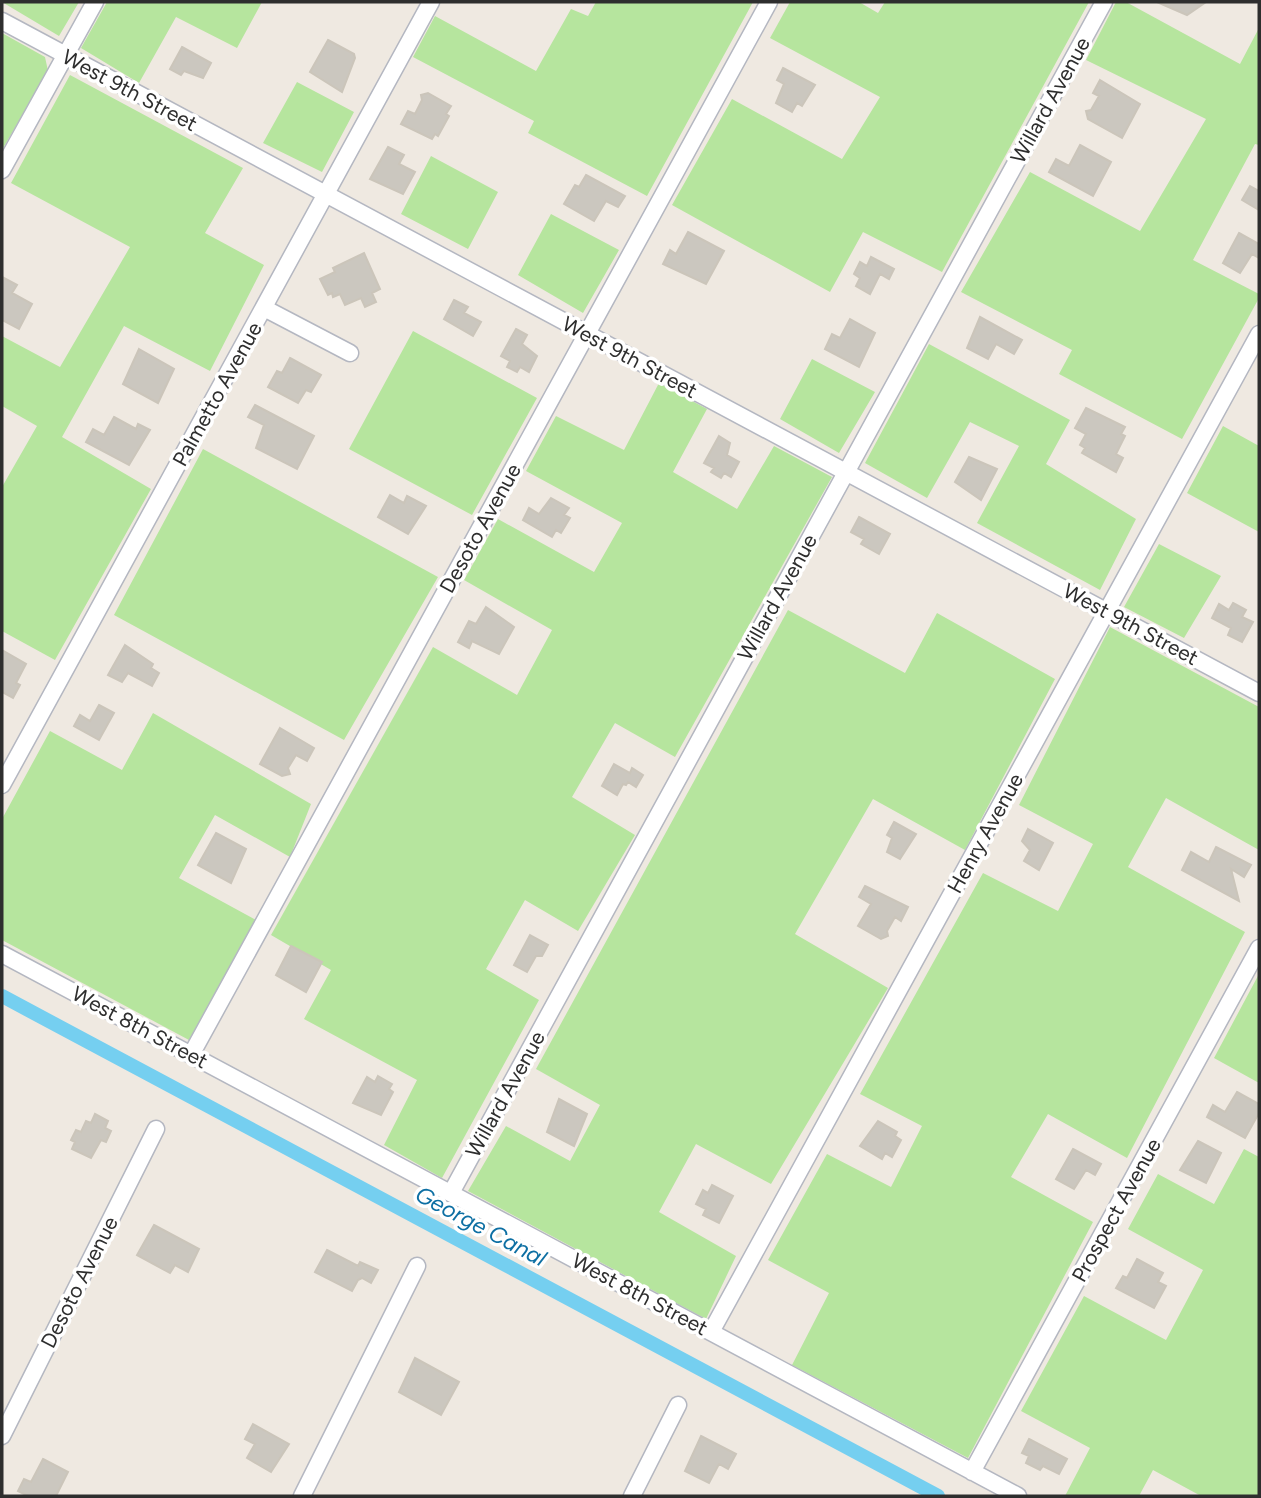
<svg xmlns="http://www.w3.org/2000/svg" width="1261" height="1498" font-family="Figtree,sans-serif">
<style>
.green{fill:#b6e59e}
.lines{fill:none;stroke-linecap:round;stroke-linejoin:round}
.canal{stroke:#75cff0;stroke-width:14}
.building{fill:#cbc7bf;stroke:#cbc5ba;stroke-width:2}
.minor-casing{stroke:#b4b7c1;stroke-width:19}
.minor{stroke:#fff;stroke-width:16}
.labels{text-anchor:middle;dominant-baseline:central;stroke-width:7;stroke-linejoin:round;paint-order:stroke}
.street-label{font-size:21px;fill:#2e2e2e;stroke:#fff}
.water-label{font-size:23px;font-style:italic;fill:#0d6fa3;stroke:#fff}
</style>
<rect width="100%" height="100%" fill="#efe9e1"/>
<path class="green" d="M2,2H79L59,36Z
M107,2H262L237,48L176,17L139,83L81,48Z
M596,2H753L647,196L528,133L534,121L413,57L435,16L536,71L571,9L588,16Z
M790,2H859L878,13L885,2H1089L942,272L863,232L830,292L672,205L732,99L842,159L880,97L770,38Z
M1116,2H1126L1240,64L1259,28V145L1255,144L1193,260L1259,294V298L1182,439L1059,374L1072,350L961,292L1030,172L1140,231L1206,119L1086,60Z
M2,33L45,57L48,71L2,150Z
M70,75L243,168L205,233L264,265L210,371L124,326L62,437L151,489L55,660L2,631V487L37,426L2,406V336L60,367L130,247L11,183Z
M297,82L354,112L322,172L263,143Z
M431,156L498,192L468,249L401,214Z
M551,214L619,250L583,313L518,275Z
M413,331L537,398L472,515L349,449Z
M929,344L1070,420L1046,464L1136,519L1100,590L977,523L1019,446L970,422L927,498L865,463Z
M812,359L875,392L839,453L780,419Z
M659,383L707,409L673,472L737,509L774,446L832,477L675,757L615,723L572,797L635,835L578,931L525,900L486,969L539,1000L442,1178L384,1145L417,1080L304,1019L331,970L271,935L433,647L517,695L552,630L464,580L498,519L594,572L622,523L526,471L556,416L624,450Z
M1223,426L1259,446V532L1187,493Z
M203,449L438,577L344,740L114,615Z
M1159,544L1221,576L1184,638L1124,607Z
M788,610L905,673L937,613L1055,679L965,850L873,799L795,934L888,988L771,1184L696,1144L659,1212L736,1256L706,1319L468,1191L506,1126L570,1161L600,1105L536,1069Z
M1110,627L1259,707V850L1166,798L1128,867L1245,932L1127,1158L1048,1114L1011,1177L1093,1222L968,1458L792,1365L829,1293L768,1260L827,1154L891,1187L922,1126L860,1094L983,873L1058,911L1093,844L1019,805Z
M153,713L311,804L290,857L215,815L179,878L256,920L189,1040L2,940V819L50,731L122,770Z
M1259,974V1083L1214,1058Z
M1244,1149L1259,1157V1496H1201L1153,1470L1139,1496H1065L1090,1448L1021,1411L1084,1296L1166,1340L1203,1270L1128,1229L1158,1174L1214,1204Z"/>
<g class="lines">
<path class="canal" d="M2,996L938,1496"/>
</g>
<path class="building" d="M1157,2H1206L1187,15Z
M328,40L354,54L355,58L342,92L310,72Z
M182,47L211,63L203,78L184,71L181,75L170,69Z
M783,68L815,85L802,106L797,103L792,112L776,103L784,84L777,80Z
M1100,80L1140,104L1122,138L1088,119L1086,111L1091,110L1099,96L1093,93Z
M428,93L451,106L446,114L449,116L438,136L435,134L432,139L401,124L408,111L415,114L422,100L421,95Z
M1080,145L1111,162L1093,196L1049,172L1056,159L1069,166Z
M388,147L404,155L399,164L415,172L403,194L370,179Z
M586,175L625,196L618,207L606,201L594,221L564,204L575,185L579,187Z
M1250,186L1259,191V210L1242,200Z
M688,232L724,251L706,284L663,264L670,250L676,254Z
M1239,233L1259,244V258L1252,254L1240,273L1223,263Z
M364,253L380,289L372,293L376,302L365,307L361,298L345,305L340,294L333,297L332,293L328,295L320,279L335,272L333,268Z
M871,257L894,269L889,279L880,274L870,294L856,286L860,278L854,274L860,262L867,266Z
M2,277L17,285L12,293L32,304L19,329L2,320Z
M454,300L468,307L464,313L481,322L473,336L444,319Z
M980,317L1022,340L1014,354L996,344L988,359L967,348Z
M850,319L875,333L859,367L825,349L832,334L840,338Z
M516,329L527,335L522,344L537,356L529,372L520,367L517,372L507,367L510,361L501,356Z
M139,349L174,369L158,403L123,384Z
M290,358L321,375L311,392L306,390L298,403L268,387L277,371L282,373Z
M255,405L314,436L297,469L256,448L264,425L248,417Z
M1086,408L1125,427L1121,434L1125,436L1116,454L1123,458L1116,472L1082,453L1085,448L1080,445L1086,434L1075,428Z
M114,417L136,429L138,424L150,430L129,465L86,442L93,429L104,435Z
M719,436L730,443L727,455L739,462L731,477L724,473L721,478L711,472L714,468L704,463Z
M969,457L997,469L981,500L955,482Z
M390,495L404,503L407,496L426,506L408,534L378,517Z
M551,498L569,508L564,515L570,518L561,533L556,530L552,537L523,520L529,508L539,514Z
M859,517L890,534L879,554L861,544L864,539L851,532Z
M1233,603L1246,610L1242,617L1253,622L1242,642L1228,635L1231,628L1212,618L1219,604L1229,610Z
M486,607L514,627L499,654L472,641L469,648L458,642L469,621L476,624Z
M125,645L153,664L151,668L159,673L152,686L128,673L122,682L108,675Z
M2,650L26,664L16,683L20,685L13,698L2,692Z
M99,705L114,713L99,740L74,726L80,715L90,721Z
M280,728L314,748L307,761L296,755L288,768L290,774L282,776L260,764Z
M614,764L630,773L632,768L643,775L636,787L628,782L626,785L623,784L617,795L602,786Z
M894,822L916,834L900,859L887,852L892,838L887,835Z
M1028,829L1053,843L1039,870L1024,861L1030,850L1022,841Z
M216,833L246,849L231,883L198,865Z
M1216,847L1251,865L1244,877L1231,869L1239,901L1182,870L1191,852L1209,862Z
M865,886L908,907L901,921L895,917L887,931L888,936L881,939L858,926L871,904L859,897Z
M530,935L548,945L542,956H536L527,972L514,965Z
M291,946L322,962L306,992L276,975Z
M378,1076L392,1084L389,1089L393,1092L381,1115L353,1103L367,1077L375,1082Z
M1237,1092L1259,1104V1113L1245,1138L1207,1117L1213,1105L1225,1112Z
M559,1099L587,1114L574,1146L547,1132Z
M95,1114L108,1121L105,1128L111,1131L106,1142L101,1140L91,1158L72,1149L75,1142L71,1140L76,1130L81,1132L86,1121L91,1123Z
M878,1121L897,1132L895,1136L901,1140L892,1157L885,1153L882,1159L860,1146Z
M1198,1141L1221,1153L1206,1183L1180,1170Z
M1073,1149L1101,1164L1095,1175L1086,1170L1074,1189L1056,1179Z
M712,1185L733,1196L719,1223L703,1215L706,1209L696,1204L703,1190L708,1193Z
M154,1225L199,1249L188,1272L175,1265L170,1273L137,1255Z
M327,1250L358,1266L360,1262L378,1270L371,1283L362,1278L358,1280L352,1291L315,1272Z
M1137,1259L1163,1273L1158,1282L1166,1286L1154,1308L1116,1288L1123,1276L1127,1278Z
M415,1358L459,1382L441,1415L399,1392Z
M253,1424L289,1444L271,1472L247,1458L255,1444L245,1439Z
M701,1436L736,1454L728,1469L719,1464L709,1483L685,1471Z
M1029,1439L1067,1459L1059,1474L1043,1466L1040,1470L1026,1463L1029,1456L1022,1453Z
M43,1459L68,1472L56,1496H28L18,1491L24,1479L31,1482Z"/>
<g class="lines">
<defs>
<path id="minor" d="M2,21L1259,693
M2,170L95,2
M264,308L350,353
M2,785L431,2
M2,954L1018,1496
M191,1055L769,2
M451,1193L1104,2
M711,1332L1259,334
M2,1436L156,1129
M972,1472L1259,948
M302,1496L417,1266
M632,1496L678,1405"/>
</defs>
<use href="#minor" class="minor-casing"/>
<use href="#minor" class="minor"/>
</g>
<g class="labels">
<g class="street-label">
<text transform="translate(130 90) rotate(28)">West 9th Street</text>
<text transform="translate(1050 100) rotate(-61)">Willard Avenue</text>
<text transform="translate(630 357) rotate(28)">West 9th Street</text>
<text transform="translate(217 394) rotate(-61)">Palmetto Avenue</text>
<text transform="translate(480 528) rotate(-61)">Desoto Avenue</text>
<text transform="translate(777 597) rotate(-61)">Willard Avenue</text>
<text transform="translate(1131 624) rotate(28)">West 9th Street</text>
<text transform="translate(985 833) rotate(-61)">Henry Avenue</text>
<text transform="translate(140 1027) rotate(28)">West 8th Street</text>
<text transform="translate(505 1094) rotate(-61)">Willard Avenue</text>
<text transform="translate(1116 1210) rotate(-61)">Prospect Avenue</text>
<text transform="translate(79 1282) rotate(-63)">Desoto Avenue</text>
<text transform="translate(640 1294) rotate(28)">West 8th Street</text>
</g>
<g class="water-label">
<text transform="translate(481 1226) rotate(28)">George Canal</text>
</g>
</g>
<rect width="1261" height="1498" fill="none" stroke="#2e2e2e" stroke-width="7"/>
</svg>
